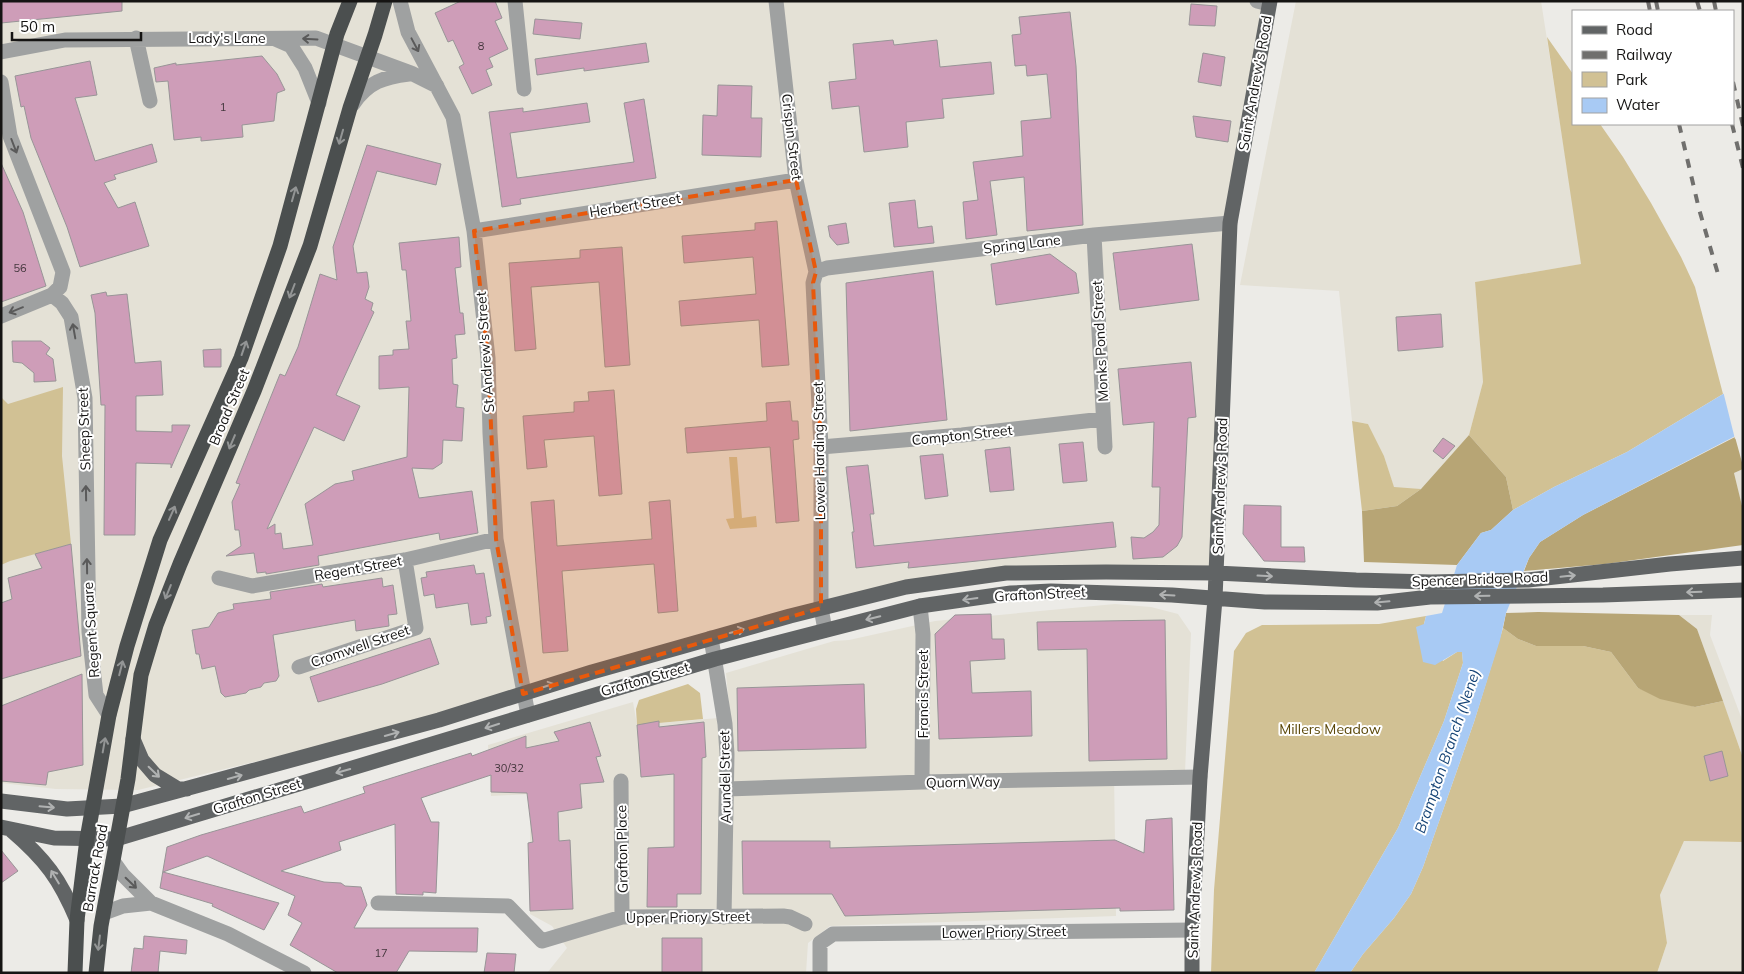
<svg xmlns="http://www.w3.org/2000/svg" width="1744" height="974" font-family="Mulish,sans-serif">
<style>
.built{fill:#e4e1d6}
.green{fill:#d1c194}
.forest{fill:#b7a575}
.water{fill:#a8caf4}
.pier{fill:#ecebe7}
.building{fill:#ce9db8;stroke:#989597}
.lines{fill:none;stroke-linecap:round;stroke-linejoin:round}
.minor{stroke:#9fa1a1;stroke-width:15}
.major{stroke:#616465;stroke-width:15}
.highway{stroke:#4b4f4f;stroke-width:15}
.rail{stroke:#706f6d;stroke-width:4;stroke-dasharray:9 9;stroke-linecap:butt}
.oneway{stroke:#5a5a5a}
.oneway2{stroke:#939595}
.oneway3{stroke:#b0b2b2}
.marked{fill:#e8590c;fill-opacity:0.2;stroke:#e8590c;stroke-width:4;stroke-dasharray:10 6;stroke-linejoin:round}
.labels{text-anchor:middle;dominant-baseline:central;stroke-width:4;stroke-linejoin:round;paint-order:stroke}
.number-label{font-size:11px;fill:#43363c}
.street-label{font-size:14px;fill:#151413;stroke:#fff}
.park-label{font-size:14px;fill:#5a4708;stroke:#fff}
.water-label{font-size:15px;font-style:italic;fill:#164476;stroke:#fff}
</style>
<rect width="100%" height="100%" fill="#ecebe7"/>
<path class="built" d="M1,1H1270L1233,207L1216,573H1006L906,587L481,707L138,790L56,789L1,783Z
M1296,1H1541L1582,264L1475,282L1483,382L1469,435L1421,489L1394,488L1384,456L1368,424L1352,421L1339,291L1240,285Z
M1743,469V512L1734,473Z
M1115,604L1151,607L1178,614L1191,633L1185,772L1114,771L1116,916L830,926L808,943L806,973H547L567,948L552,926L530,914V794L491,796L488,745L633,702L637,725L730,717L726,673L834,641L849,640L935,621Z
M1679,615H1712L1710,635L1743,722V758L1697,629Z
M1684,841L1743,842V973H1657L1667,943L1660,895Z"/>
<path class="green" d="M1547,37L1573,74V124H1600L1623,157L1651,203L1681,257L1695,287L1723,394L1627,452L1554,487L1513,510L1506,477L1469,435L1483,382L1475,282L1581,264Z
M63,387L62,456L71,544L10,561L1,565V397L8,404Z
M1352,421L1368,424L1384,456L1394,487L1421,489L1397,506L1362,511Z
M729,457H737L742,518L756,516L757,527L730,529L726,519L734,518Z
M1426,616L1424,624L1443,661L1457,652L1462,651L1463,663L1444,721L1398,828L1314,973H1211L1214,890L1234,651L1246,633L1262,625L1379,624Z
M1503,628L1518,639L1536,646H1583L1611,652L1638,688L1695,707L1723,701L1743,758V842L1684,841L1660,895L1667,943L1657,973H1350L1363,954L1394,918L1411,894L1423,867L1474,722Z
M688,684L700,693L703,719L637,725L636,709L639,700Z"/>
<path class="forest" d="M1469,435L1506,477L1513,510L1491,530L1481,533L1457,565L1364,562L1362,511L1397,506L1421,489Z
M1735,437L1743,466V469L1734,473L1743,510V545L1605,564L1524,571L1529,558L1540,542L1583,515Z
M1538,612L1679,615L1697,629L1723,701L1695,707L1660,699L1638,688L1611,652L1583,646H1536L1518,639L1503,628L1506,613Z"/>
<path class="water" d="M1743,382V432L1583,515L1540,542L1529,558L1506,613L1500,640L1474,722L1423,867L1411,894L1394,918L1363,954L1350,973H1314L1398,828L1444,721L1463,663L1462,652H1457L1435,665L1423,662L1416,627L1424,624L1426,616L1442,613L1457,565L1481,533L1491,530L1513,510L1554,487L1627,452Z"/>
<path class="pier" d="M1743,379V435L1735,439L1723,391Z"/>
<path class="building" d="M1,1H122V11L1,23Z
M461,1H495L502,18L495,21L508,49L489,58L493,67L486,70L492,85L472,94L459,67L464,64L453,40L448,42L435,13Z
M1191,4L1217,6L1215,26L1189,25Z
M1070,12L1076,66L1083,225L1027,231L1024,177L990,181L997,235L966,239L963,202L978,200L973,162L1023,156L1021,121L1051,118L1047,74L1027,76L1026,65L1015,66L1012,35L1021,34L1019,17Z
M535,19L582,23L580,39L533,34Z
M893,40L894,45L937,40L940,67L991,62L994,94L942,99L944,118L906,122L908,147L864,152L859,106L832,109L829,82L856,79L853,44Z
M646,43L649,62L584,71V68L537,75L535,59Z
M1203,53L1225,57L1221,86L1198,82Z
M262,56L277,74L285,90L277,93L274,121L242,125L243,137L201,141V137L174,140L168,81L156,82L154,68L176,63V65Z
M90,61L97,95L75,98L95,161L152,144L157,162L114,175L116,179L104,183L118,208L135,202L149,246L80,267L67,227L31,138L24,106L21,107L15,76Z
M718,85L752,86L751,118H762L761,157L702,155L703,115L717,116Z
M644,99L656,178L520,199L521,204L502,207L489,112L523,108V112L587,103L590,122L510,133L517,178L634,162L624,103Z
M1193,116L1231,121L1228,142L1196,137Z
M367,145L441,164L436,185L377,171L353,246L357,273L367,272L369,287L365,299L373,303L371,310L374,312L336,395L360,406L344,441L314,427L267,529L275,524V534L281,533L283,549L313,545L305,504L335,484L354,480L352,471L407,457L409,387L379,389V356L393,355V350L409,349L406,321H411L406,270H402L399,243L459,237L461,267L455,268L460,313H463L465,334L455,335L457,358L452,359L453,384L458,385L456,407L464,408L462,441L443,440L442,463L433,469L412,468L419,498L472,491L478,533L440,540L439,533L318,556L319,565L266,574V572L257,573L254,553L226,556L241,546L239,530H235L232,502L240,484L236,483L280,374L285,376L298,347L320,274L337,280L333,247Z
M1,163L23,212L46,286L1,302Z
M915,200L918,228L932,226L934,243L894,247L889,203Z
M777,221L789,365L762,367L759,320L681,326L679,301L756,294L753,257L684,263L682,236L755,230V223Z
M846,223L849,243L837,245L830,237L828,226Z
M1192,244L1199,300L1120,310L1113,253Z
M622,247L630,365L605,367L599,282L531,287L536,349L515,351L509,263L580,258V250Z
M1050,254L1076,273L1079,293L996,305L991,264Z
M933,271L947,420L850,431L846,283Z
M106,292L107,296L127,294L135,363L161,361L163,395L136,396V431L172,432V425H190L171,468V464L136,463L135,535H104L105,405H101L95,313L91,295Z
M1441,314L1443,347L1398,351L1396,317Z
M12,341H41L50,348L46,354L53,359L56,381L34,382V373L22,363L13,362Z
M221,349V367H204L203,350Z
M1191,362L1196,417L1188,418L1182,537L1177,546L1163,557L1133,559L1131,537L1144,538L1153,532L1159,525L1160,487H1152L1154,422L1123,425L1118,369Z
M614,390L622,494L599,496L594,436L544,440L547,467L527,469L523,416L574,412V402L589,401L588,392Z
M790,401L792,421H798L799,439L793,440L799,521L776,523L770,447L687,453L685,428L767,421L766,403Z
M1443,438L1455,446L1443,459L1433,451Z
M1083,442L1087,481L1063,483L1059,444Z
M1010,447L1014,490L990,492L985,450Z
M943,454L948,496L925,499L920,456Z
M868,465L874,514H870L874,546L1113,522L1116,547L908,568L909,562L856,568L852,532H854L846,467Z
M554,500L557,546L652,539L649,502L670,500L678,611L658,613L654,564L562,571L568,651L543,653L531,502Z
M1244,505L1281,506V547H1304L1305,562L1264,561L1243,534Z
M71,544L81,656L1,679V603L12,599L8,578L42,568L35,554Z
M474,565L476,574L484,573L491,616L486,617L487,623L471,625L468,603L436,608L434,594L424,596L421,578L427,577L426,572Z
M382,578L383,587L393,585L397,614L388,615L389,626L356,631L355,620L273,635L279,676L276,681L264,683L261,687L249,690L246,693L225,697L221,693L215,666L202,669L199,654H196L192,630L209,627L218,613L234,609L233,604L271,599L270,592L322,584L323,587Z
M991,614L992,639H1004L1005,659L970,661L972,693L1031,691L1032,736L939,739L935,634L955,615Z
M1165,620L1167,759L1089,761L1087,649L1038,650L1037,622Z
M430,638L439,664L382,684L318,702L310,677Z
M82,674L83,765L48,772L46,785L1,781V706Z
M864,684L866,748L738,751L737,688Z
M659,721V727L704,722L706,757L702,758L701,894H677V907H647L648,848L674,847V774L641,777L637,725Z
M590,722L601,756L596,757L604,782L580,784L582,808L558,812L559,841L570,840L573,909L530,911L528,843L533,842L527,793L491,792V775L421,798L431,822H439L436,893L423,892V895L396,894L395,824L339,842L341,850L281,871L324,882L341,883L345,886L361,887L367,905L354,928H478L477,952L409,951L396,973H338L290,945L302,923L288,915L295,896L207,856L163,872L279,903L264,930L212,906L213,904L160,888L167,847L201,835L301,806L304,813L365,793L363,787L471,753L472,756L526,736V748L559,741L554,732Z
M1722,751L1728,776L1710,781L1704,756Z
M1172,818L1174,910L1120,911V908L845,916L832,894H743L742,841H830V848L1115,840L1144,853L1146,820Z
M1,850L18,871L1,883Z
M144,936L187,940L186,954L160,951L158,973H131L134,948L143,949Z
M662,938H702V973H662Z
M487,953L516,954L514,973H484Z"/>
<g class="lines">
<path class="minor" d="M400,1L408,32L453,117L474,231L488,358L490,433L496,539L528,715
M515,1L524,89
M776,1L796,180L816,272L813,283L821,447V608L825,630
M1257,1L1269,4
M136,38L150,101
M275,39L291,46L305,68L319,103
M1,52L65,40L316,38L411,73L437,86
M1,82L10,136L63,272L60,287L52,295L1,316
M353,104C368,82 384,77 409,74
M474,231L796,180
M1094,235L1105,447
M816,272L827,268L1094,235L1230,223
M52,295L62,303L71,317L85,398L89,632L96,695L109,715
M821,447L962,435L1103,419
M219,578L252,586L405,560L496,539
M920,606L923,634L922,782
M711,638L725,724L727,754L724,917
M299,667L416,628L405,560
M621,781L622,917
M727,789L922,782L1200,777
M113,861L123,875L151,903L228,934L304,973
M378,903L508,906L542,941L622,917L783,916L790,917L805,924
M104,913L123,906L151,903
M820,973V943L833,934L1192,930"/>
<path class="major" d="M133,739L142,760L155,775L178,789H187
M1,801L67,809L122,806L439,720L592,672L790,616L906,587L1006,573L1106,572L1216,573L1356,580L1431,582L1528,580L1670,564L1743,558
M1,827L54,838L116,839L715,659L920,606L1011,593L1051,591L1172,595L1265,602L1377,603L1430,597L1603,595L1743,590
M11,830C45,859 60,879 77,920
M1192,973V930L1200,777L1215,599L1230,223L1270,1"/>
<path class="highway" d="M75,973L77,920L87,839L109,715L127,646L160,540L241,358L280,246L337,34L350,1
M96,973L101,926L128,779L141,675L156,625L180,564L254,391L310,246L350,108L375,35L385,1"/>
<path class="rail" d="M1648,1L1650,11
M1656,1L1658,11
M1697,1L1700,11
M1714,1L1716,11
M1733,82L1743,126
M1679,124L1699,209L1718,274
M1732,124L1743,168"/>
</g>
<defs><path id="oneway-shaft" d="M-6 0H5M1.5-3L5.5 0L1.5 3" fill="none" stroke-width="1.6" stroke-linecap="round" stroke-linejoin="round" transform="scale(1.25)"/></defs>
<g class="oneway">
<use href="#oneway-shaft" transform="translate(310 39) rotate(-177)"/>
<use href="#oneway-shaft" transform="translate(415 45) rotate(62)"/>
<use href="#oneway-shaft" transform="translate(14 146) rotate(69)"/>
<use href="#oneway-shaft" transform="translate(16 310) rotate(158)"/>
<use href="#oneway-shaft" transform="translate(74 331) rotate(-100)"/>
<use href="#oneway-shaft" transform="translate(86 493) rotate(-91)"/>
<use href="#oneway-shaft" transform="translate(87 566) rotate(-91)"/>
<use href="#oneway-shaft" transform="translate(131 883) rotate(44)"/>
</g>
<g class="oneway2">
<use href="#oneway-shaft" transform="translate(341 137) rotate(106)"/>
<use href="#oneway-shaft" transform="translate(294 194) rotate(-74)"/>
<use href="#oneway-shaft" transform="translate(292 291) rotate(111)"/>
<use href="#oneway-shaft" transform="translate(244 348) rotate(-71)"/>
<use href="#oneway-shaft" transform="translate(232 442) rotate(113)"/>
<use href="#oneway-shaft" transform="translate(172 513) rotate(-66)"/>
<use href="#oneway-shaft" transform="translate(168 592) rotate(112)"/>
<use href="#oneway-shaft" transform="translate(121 668) rotate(-76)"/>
<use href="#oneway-shaft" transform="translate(104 745) rotate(-80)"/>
<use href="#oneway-shaft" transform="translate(99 943) rotate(97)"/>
</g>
<g class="oneway3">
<use href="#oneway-shaft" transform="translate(1265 576) rotate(3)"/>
<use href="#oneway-shaft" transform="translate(1568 576) rotate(-6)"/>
<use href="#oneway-shaft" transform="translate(1694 592) rotate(178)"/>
<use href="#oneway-shaft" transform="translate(1167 595) rotate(-177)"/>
<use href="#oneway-shaft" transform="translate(1482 596) rotate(179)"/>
<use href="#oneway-shaft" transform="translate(970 599) rotate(172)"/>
<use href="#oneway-shaft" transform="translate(1382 602) rotate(175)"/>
<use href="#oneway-shaft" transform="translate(873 618) rotate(166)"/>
<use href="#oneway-shaft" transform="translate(737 631) rotate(-15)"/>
<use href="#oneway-shaft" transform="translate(547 686) rotate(-18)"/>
<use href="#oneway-shaft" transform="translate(492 726) rotate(162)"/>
<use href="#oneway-shaft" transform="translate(392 734) rotate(-16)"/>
<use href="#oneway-shaft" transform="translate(343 771) rotate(164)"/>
<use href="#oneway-shaft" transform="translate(154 772) rotate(44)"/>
<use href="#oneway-shaft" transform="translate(235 777) rotate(-16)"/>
<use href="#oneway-shaft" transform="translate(47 807) rotate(5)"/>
<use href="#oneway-shaft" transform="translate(192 816) rotate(163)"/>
<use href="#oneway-shaft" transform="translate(55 877) rotate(-121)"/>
</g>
<path class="marked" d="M796,180L816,272L813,283L821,447V608L523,694L496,539L488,358L474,231Z"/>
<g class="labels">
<g class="number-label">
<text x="481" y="46">8</text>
<text x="223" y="107">1</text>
<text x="20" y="268">56</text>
<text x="509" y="768">30/32</text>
<text x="381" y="953">17</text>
</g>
<g class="street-label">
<text x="227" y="38">Lady's Lane</text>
<text transform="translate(1255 83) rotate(-80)">Saint Andrew's Road</text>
<text transform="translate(792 137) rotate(83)">Crispin Street</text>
<text transform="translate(635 205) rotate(-9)">Herbert Street</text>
<text transform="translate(1022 244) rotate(-7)">Spring Lane</text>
<text transform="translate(1100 341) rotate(-93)">Monks Pond Street</text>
<text transform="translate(485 352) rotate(-94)">St Andrew's Street</text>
<text transform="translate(229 407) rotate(-67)">Broad Street</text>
<text transform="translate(84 429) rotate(-92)">Sheep Street</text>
<text transform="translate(962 435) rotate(-6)">Compton Street</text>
<text transform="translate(819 451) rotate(-91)">Lower Harding Street</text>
<text transform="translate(1220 486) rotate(-88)">Saint Andrew's Road</text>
<text transform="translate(358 568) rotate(-10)">Regent Street</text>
<text transform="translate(1480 579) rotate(-2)">Spencer Bridge Road</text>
<text transform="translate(1040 594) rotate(-3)">Grafton Street</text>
<text transform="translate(91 630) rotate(-94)">Regent Square</text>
<text transform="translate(360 646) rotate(-19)">Cromwell Street</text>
<text transform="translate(645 679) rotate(-16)">Grafton Street</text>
<text transform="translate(923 694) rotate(-90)">Francis Street</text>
<text transform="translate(725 777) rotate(-91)">Arundel Street</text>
<text transform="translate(963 782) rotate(-1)">Quorn Way</text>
<text transform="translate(257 796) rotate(-17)">Grafton Street</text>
<text transform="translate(622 849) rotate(-91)">Grafton Place</text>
<text transform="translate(95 868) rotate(-80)">Barrack Road</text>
<text transform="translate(1195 890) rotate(-88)">Saint Andrew's Road</text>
<text transform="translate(688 917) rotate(-1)">Upper Priory Street</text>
<text transform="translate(1004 932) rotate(-1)">Lower Priory Street</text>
</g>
<g class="park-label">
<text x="1330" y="729">Millers Meadow</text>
</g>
<g class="water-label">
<text transform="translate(1447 751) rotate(-71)">Brampton Branch (Nene)</text>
</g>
</g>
<rect width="1744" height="974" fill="none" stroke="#151413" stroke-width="5"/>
<rect x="1572" y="10" width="162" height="115" fill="#ffffff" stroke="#a1a1a1"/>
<rect x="1582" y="26" width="25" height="8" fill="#616465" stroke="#a1a1a1"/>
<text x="1616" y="35" font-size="15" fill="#151413">Road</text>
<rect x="1582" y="51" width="25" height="8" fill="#706f6d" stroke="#a1a1a1"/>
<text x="1616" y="60" font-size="15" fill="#151413">Railway</text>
<rect x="1582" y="72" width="25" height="15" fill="#d1c194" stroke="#a1a1a1"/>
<text x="1616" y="85" font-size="15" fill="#151413">Park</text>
<rect x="1582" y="98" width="25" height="15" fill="#a8caf4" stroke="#a1a1a1"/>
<text x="1616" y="110" font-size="15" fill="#151413">Water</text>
<path d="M12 32v8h129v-8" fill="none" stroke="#151413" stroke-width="2.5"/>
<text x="20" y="32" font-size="15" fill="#151413" stroke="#ffffff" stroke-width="4" paint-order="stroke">50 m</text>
</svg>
